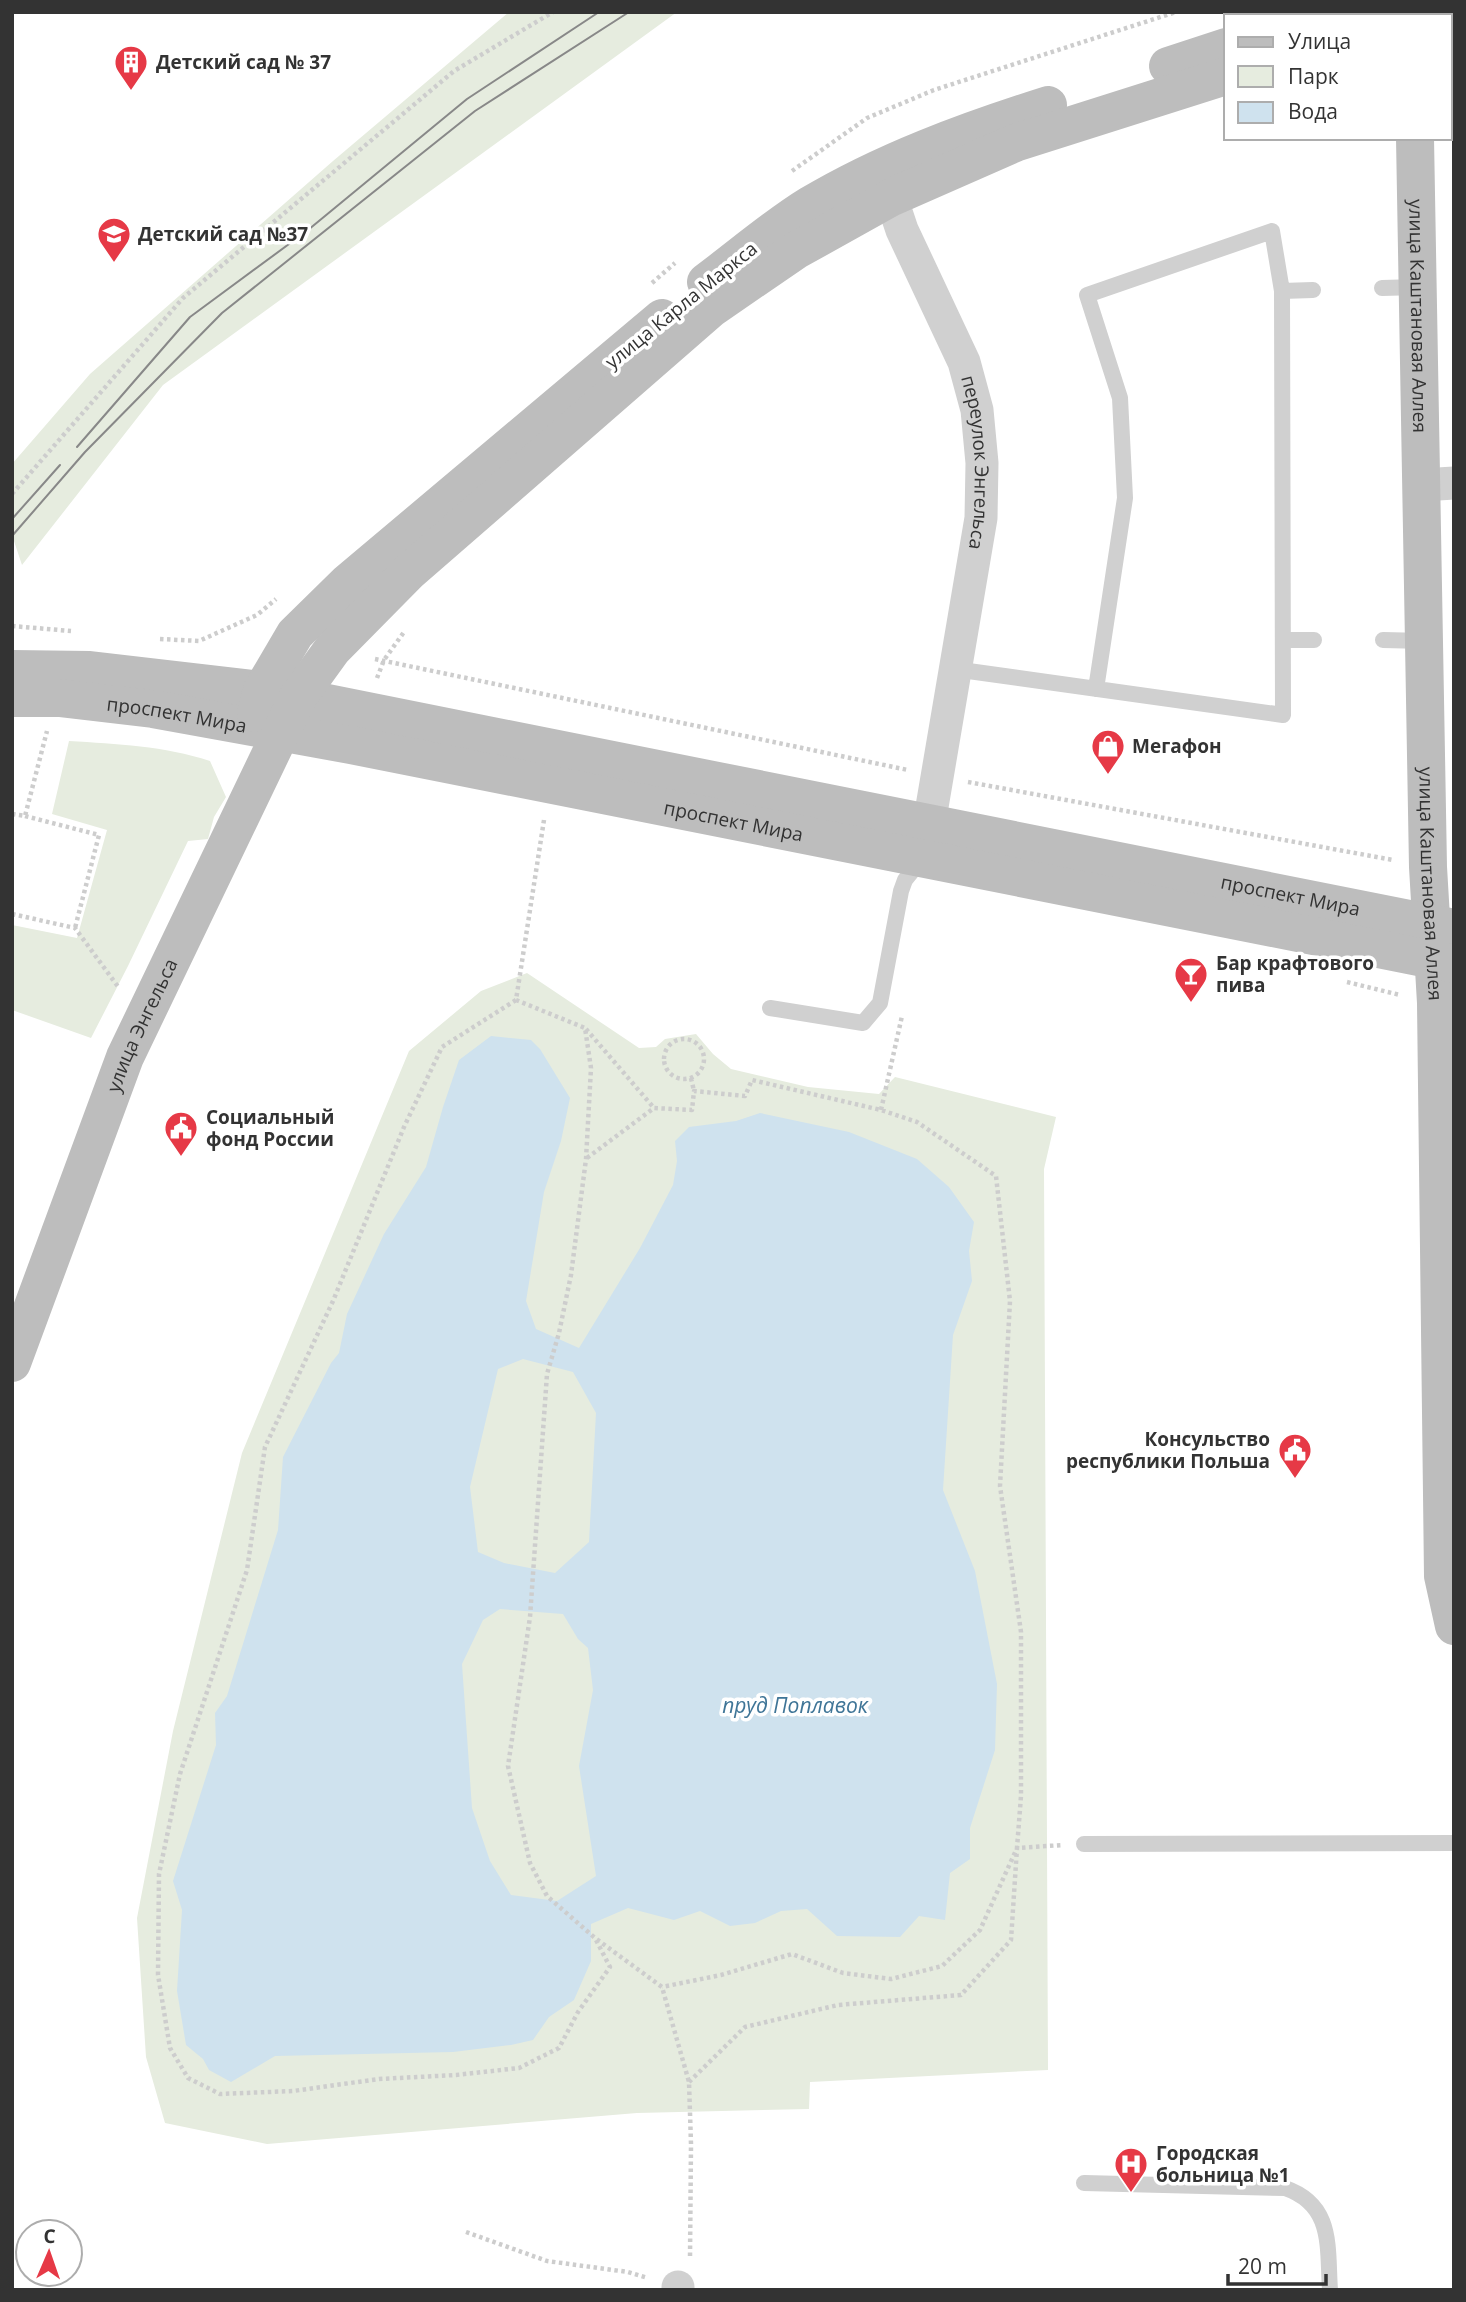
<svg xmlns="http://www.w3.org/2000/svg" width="1466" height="2302" font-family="'Open Sans',sans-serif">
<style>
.green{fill:#e6ecdf}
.water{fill:#cfe2ee;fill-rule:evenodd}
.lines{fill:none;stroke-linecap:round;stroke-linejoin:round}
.path{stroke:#cdcdcd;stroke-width:4.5;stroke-dasharray:3.5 3.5;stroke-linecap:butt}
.lane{stroke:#d0d0d0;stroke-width:16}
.street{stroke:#d0d0d0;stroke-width:33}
.secondary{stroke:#bdbdbd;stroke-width:38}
.tram{stroke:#888;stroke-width:2}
.labels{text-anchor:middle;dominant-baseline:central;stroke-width:7;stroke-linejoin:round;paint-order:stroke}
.poi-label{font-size:19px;font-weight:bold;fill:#333;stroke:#fff;text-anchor:start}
.street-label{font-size:19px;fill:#333;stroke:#fff}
.water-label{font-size:21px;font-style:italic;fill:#3f7597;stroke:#fff}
</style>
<rect width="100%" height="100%" fill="#fff"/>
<path class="green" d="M509,12H677L163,385L22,565L12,535V464L90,374L333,161Z
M69,741C117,744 164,746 210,761L226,797L214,817L208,839L188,841L128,966L91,1038L12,1010V925L77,938L107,830L52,814Z
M527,973L639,1048L656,1047L665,1039L696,1034L713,1054L731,1069L808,1087L879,1094L895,1077L1056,1117L1044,1169L1048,2070L810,2082L809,2109L637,2113L267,2144L165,2123L146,2057L137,1918L173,1731L242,1453L409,1051L481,991Z"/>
<path class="water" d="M491,1036L531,1040L540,1049L570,1098L561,1141L544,1192L526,1301L536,1329L579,1348L640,1248L673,1185L677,1161L675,1141L689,1127L736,1121L760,1113L849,1132L917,1159L949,1187L974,1222L969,1251L972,1281L953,1335L943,1490L975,1571L997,1684L995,1750L970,1828V1859L950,1873L945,1920L919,1916L900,1937L837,1936L807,1909L781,1911L755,1923L730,1926L700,1911L674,1920L628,1908L591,1924V1961L574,2000L549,2017L533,2040L511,2045L453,2052L275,2056L231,2082L209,2070L203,2059L186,2045L177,1991L182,1910L173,1881L216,1745L215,1713L227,1696L278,1530L283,1457L331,1363L339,1353L347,1314L384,1234L426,1167L443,1107L459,1060ZM523,1359L573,1372L596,1413L589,1542L555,1573L504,1563L478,1552L470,1487L498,1369ZM500,1609L563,1614L578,1639L588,1648L593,1690L579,1766L596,1876L557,1901L511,1895L490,1861L472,1808L462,1664L483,1620Z"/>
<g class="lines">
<path class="path" d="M792,171L867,118L934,90L1176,12
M652,283L675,263
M12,494L183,298L454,71L553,12
M12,626L71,631
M160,639L199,641L257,615L276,599
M375,659L908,770
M377,678L384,660L404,632
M968,782L1393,860
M12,814L25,816L47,731
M25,816L99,835L75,928
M544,820L516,1000L585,1028L591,1068L586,1159L571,1275L559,1333L547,1374L530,1617L508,1766L530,1863L547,1896L595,1938L662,1987L689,2082L691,2144L690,2257
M12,914L75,928L119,988
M1347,982L1400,995
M516,1000L442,1047L404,1127L333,1301L265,1447L247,1570L180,1774L159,1874L158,1975L170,2048L188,2078L220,2094L293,2091L379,2079L456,2075L519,2068L559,2048L578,2012L610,1967L595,1938
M586,1029L654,1108
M664 1059a20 20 0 1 1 40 0a20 20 0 1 1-40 0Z
M691,1078L694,1091
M881,1110L902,1016
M587,1158L654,1108L692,1110L694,1091L745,1096L752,1080L881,1110L917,1122L996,1176L1010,1301L1000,1486L1021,1632V1796L1017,1848L980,1930L942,1966L891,1979L843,1973L792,1954L721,1975L662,1987
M689,2082L745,2027L838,2005L961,1995L1011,1940L1017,1848L1063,1845
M466,2232L547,2261L628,2272L648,2278"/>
<path class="lane" d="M1382,288L1418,287
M1282,291L1313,290
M1283,640H1314
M1383,640L1425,641
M954,669L1283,715L1282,291L1272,231L1087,295L1120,398L1125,498L1096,689
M770,1008L863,1023L880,1003L901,891L905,880L922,859
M1084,1844L1454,1843
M1084,2183L1285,2188C1334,2205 1327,2247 1330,2290"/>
<g class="street">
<path id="s1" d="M883,173L902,230L964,362L977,410L982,463L981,518L925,848"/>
<path d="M1422,485L1454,483"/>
<path d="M678,2287V2290"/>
</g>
<g class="secondary">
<path d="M1325,16L1336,12"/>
<path d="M1415,16L1425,12"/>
<path d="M1168,66L1226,47"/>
<path id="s2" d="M1415,138L1428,867L1436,1003L1443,1576L1454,1626"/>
<path d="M706,282C740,257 774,227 810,205C884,161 966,131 1048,105"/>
<path id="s3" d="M12,669L90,670L262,690L1454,928"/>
<path id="s4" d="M12,698H59L153,709L351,745L1454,964"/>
<path d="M256,713L262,690L295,634L347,583L662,318"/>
<path id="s5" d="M12,1363L125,1057L298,697L332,650L409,572L712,308L795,251L892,197L1015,143L1226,76"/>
</g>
<path class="tram" d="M77,447L190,317L308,230L467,99L599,12
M12,519L60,465
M12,536L85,452L222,313L475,111L629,12"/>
</g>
<defs>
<symbol id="building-pin" viewBox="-11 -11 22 30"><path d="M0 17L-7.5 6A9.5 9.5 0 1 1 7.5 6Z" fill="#e63946" stroke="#fff"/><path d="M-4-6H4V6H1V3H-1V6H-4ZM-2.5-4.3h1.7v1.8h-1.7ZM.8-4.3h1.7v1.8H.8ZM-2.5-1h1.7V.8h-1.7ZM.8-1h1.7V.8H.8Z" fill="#fff"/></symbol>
<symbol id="school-pin" viewBox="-11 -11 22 30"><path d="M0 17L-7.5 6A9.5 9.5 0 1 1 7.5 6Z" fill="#e63946" stroke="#fff"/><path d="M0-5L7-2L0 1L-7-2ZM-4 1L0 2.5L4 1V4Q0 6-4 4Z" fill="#fff"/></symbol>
<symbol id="shop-pin" viewBox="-11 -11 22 30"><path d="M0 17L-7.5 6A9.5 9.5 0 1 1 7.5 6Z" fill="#e63946" stroke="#fff"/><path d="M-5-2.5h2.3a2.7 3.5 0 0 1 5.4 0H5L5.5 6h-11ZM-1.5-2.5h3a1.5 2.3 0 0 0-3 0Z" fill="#fff"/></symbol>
<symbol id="bar-pin" viewBox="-11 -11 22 30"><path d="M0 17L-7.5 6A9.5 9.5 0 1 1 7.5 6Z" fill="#e63946" stroke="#fff"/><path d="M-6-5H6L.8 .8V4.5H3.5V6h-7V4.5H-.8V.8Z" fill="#fff"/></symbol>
<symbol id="civic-pin" viewBox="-11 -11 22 30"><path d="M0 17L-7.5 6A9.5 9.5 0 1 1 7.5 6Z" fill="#e63946" stroke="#fff"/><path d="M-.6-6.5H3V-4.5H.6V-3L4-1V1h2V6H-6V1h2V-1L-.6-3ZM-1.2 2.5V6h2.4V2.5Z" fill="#fff"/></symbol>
<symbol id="hospital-pin" viewBox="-11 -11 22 30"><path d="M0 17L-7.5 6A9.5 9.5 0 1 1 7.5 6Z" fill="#e63946" stroke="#fff"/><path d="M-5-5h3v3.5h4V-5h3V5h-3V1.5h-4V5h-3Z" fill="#fff"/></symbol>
</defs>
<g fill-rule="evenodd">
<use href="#building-pin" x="112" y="43" width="38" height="52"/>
<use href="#school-pin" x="95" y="215" width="38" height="52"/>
<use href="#shop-pin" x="1089" y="727" width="38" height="52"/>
<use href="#bar-pin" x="1172" y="955" width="38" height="52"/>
<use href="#civic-pin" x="162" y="1109" width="38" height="52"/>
<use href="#civic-pin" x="1276" y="1431" width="38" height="52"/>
<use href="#hospital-pin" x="1112" y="2145" width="38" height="52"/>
</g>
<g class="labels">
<g class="poi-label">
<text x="156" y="62">Детский сад № 37</text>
<text x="138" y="234">Детский сад №37</text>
<text x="1132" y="746">Мегафон</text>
<text x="1216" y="963">Бар крафтового<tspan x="1216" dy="22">пива</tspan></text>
<text x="206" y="1117">Социальный<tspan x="206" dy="22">фонд России</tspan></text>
<text x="1270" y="1439" text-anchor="end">Консульство<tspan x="1270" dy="22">республики Польша</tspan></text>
<text x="1156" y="2153">Городская<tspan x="1156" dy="22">больница №1</tspan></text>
</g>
<g class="street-label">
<text transform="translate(681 305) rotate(-39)">улица Карла Маркса</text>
<text stroke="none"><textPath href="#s2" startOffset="178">улица Каштановая Аллея</textPath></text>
<text stroke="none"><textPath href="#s1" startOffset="308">переулок Энгельса</textPath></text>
<text stroke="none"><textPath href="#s4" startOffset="166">проспект Мира</textPath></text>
<text stroke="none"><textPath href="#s4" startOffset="733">проспект Мира</textPath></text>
<text stroke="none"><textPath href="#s2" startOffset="746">улица Каштановая Аллея</textPath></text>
<text stroke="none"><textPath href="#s3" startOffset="1300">проспект Мира</textPath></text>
<text stroke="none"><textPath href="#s5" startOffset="362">улица Энгельса</textPath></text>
</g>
<g class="water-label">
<text x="795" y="1705">пруд Поплавок</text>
</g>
</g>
<rect width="1466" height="2302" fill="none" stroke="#333333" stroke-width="28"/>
<rect x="1224" y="14" width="228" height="126" fill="#ffffff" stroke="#adadad" stroke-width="2"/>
<rect x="1238" y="37" width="35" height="10" fill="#bdbdbd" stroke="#adadad" stroke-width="2"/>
<text x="1288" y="49" font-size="21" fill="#333333">Улица</text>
<rect x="1238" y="66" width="35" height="21" fill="#e6ecdf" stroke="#adadad" stroke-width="2"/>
<text x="1288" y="84" font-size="21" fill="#333333">Парк</text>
<rect x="1238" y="102" width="35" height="21" fill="#cfe2ee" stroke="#adadad" stroke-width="2"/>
<text x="1288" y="119" font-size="21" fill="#333333">Вода</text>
<g transform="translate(49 2253) rotate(2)"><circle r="33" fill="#ffffff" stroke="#adadad" stroke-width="2"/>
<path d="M0-5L12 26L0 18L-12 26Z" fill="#e63946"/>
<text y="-10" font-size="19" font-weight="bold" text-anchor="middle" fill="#333333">С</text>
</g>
<path d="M1228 2274v10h98v-10" fill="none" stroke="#333333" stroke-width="3.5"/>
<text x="1238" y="2274" font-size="21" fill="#333333" stroke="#ffffff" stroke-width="5" paint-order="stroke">20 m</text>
</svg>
